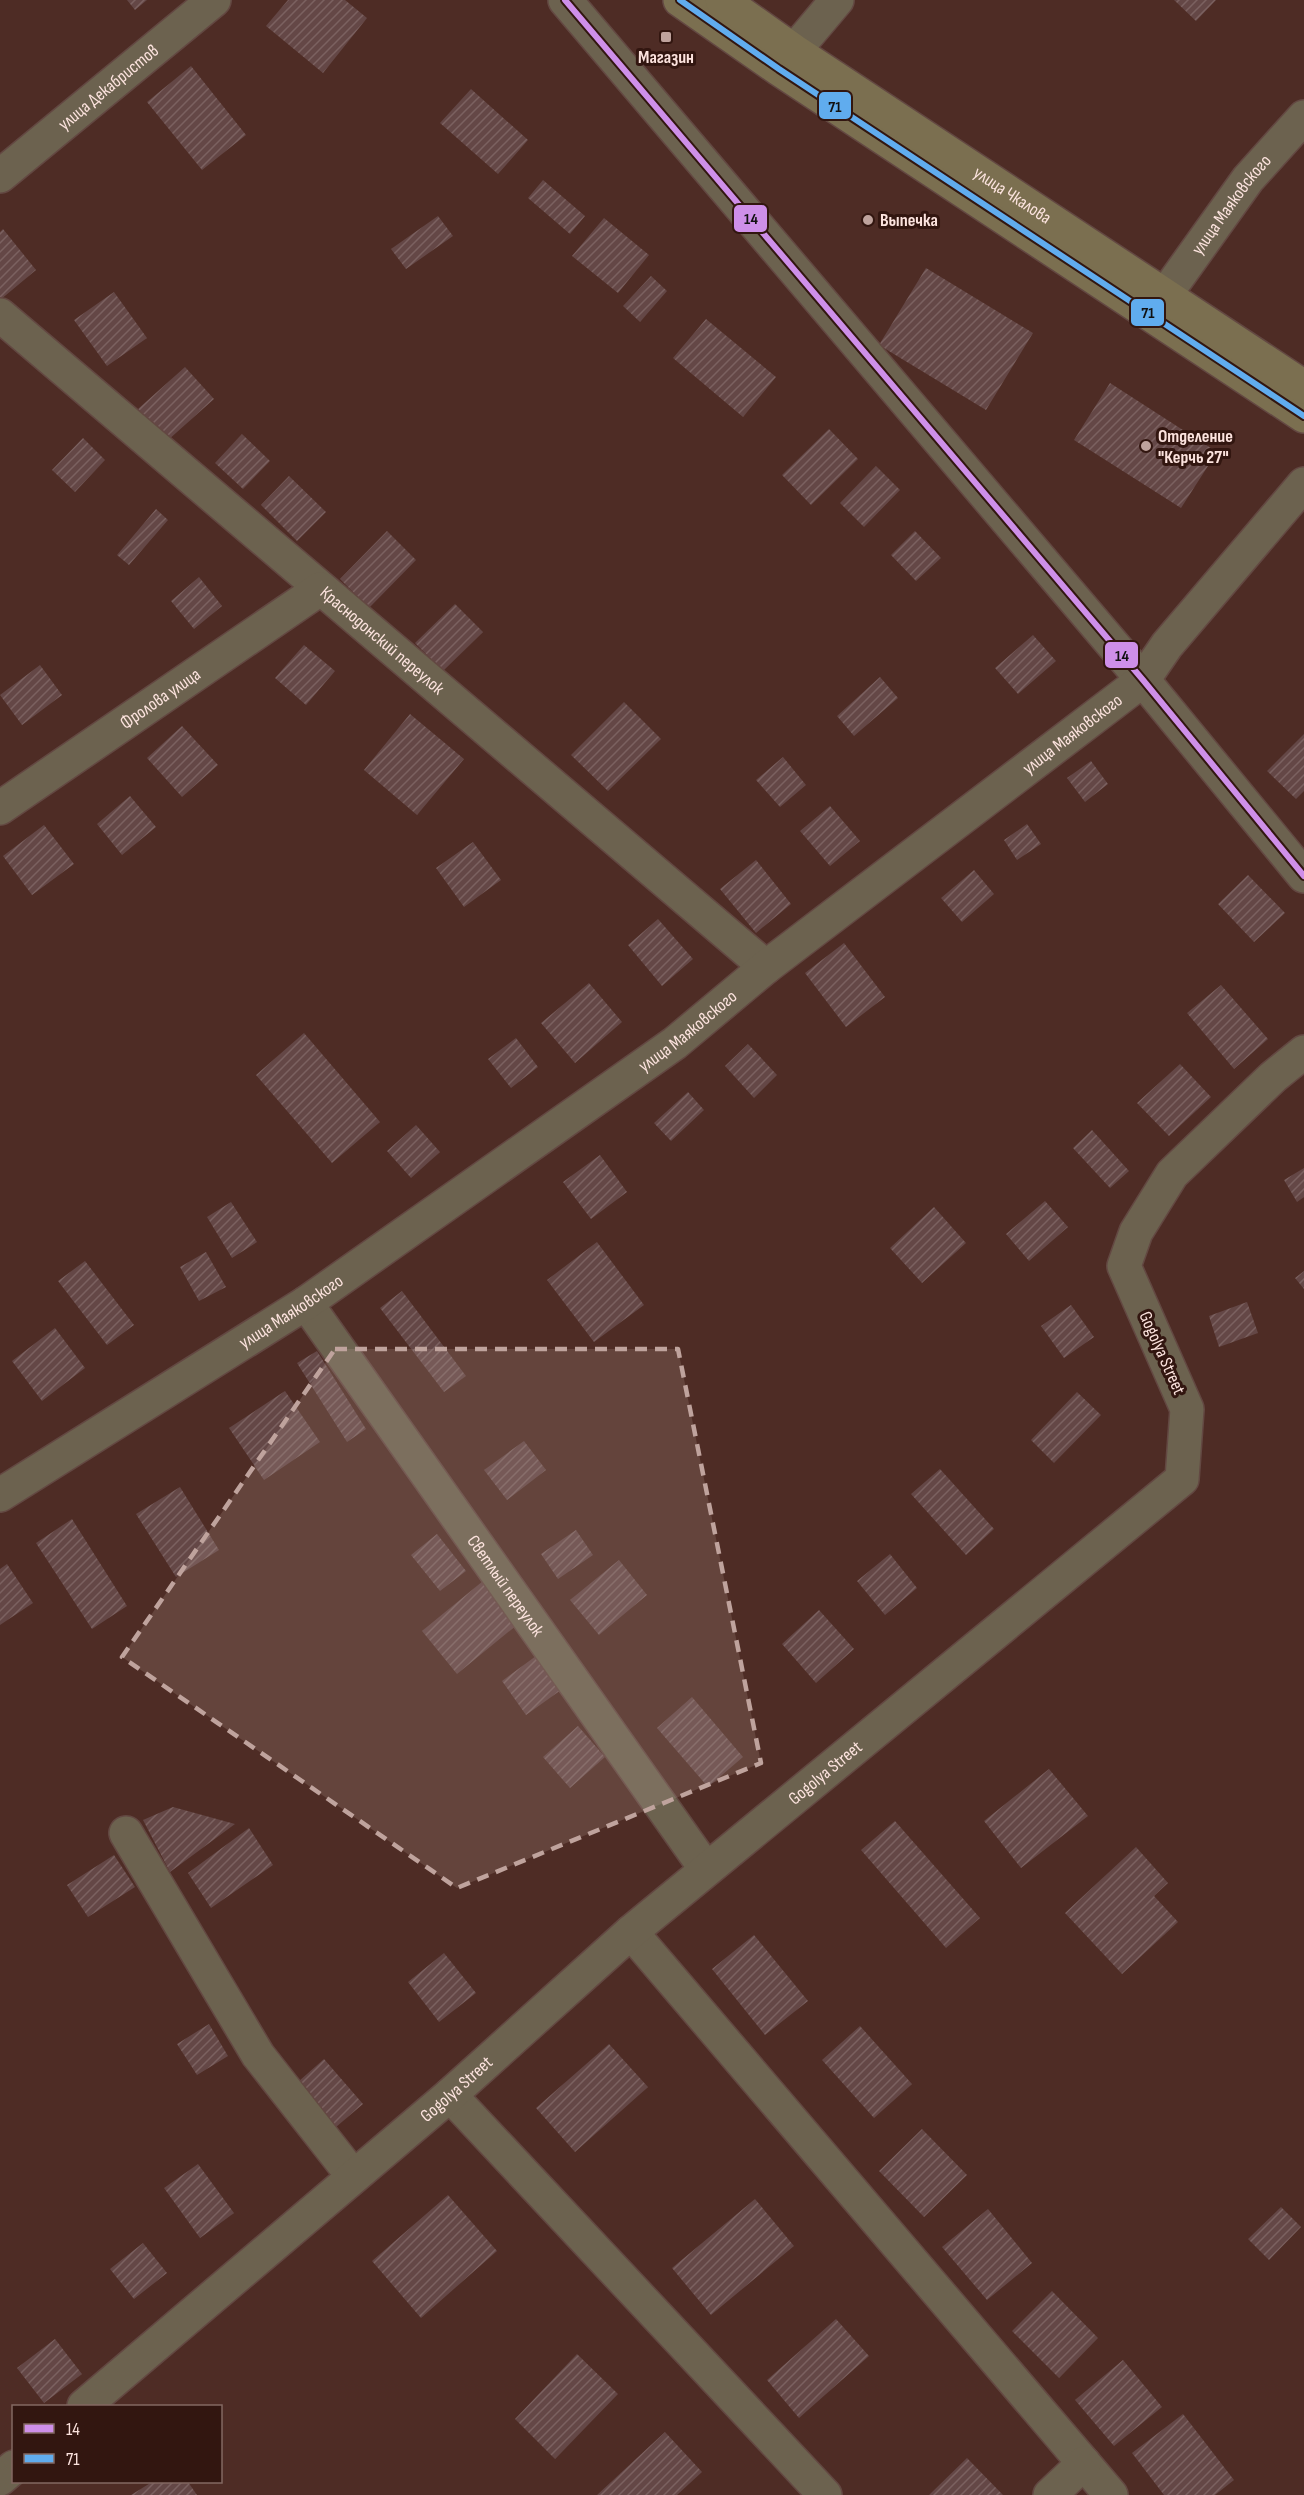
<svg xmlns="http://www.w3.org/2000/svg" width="1304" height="2495" font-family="'Sofia Sans Condensed',sans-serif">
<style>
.building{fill:url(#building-hatch)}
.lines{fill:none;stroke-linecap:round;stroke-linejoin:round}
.minor-casing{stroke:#634842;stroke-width:36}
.major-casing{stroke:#634842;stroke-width:36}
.minor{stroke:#6c624f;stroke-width:33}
.major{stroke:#7b6f50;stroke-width:33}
.bus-1-casing{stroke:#321610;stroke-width:10}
.bus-2-casing{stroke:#321610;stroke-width:10}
.bus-1{stroke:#ce8fe9;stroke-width:6}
.bus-2{stroke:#60acee;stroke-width:6}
.marked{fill:#bfa39d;fill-opacity:0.2;stroke:#bfa39d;stroke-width:4.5;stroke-dasharray:12 8;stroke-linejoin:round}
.poi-dot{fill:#bfa39d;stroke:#321610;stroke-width:2}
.labels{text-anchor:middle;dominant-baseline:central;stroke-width:6;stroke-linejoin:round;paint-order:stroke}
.poi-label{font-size:18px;font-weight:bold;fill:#fce3de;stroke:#321610;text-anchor:start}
.street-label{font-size:18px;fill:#fce3de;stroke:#321610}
.line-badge{stroke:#321610;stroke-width:2}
.pale-badge-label{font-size:16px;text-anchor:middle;font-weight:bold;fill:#111}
</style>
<defs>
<pattern id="building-hatch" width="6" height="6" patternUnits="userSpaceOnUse" patternTransform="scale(1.5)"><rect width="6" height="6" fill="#644746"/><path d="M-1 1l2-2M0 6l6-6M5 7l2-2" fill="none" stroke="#7b6160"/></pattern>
</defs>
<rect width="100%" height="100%" fill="#4e2c25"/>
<path class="building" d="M127,0H147L135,10Z
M288,0H345L367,18L323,73L266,26Z
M1174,0H1216L1196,21Z
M191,66L246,135L202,170L147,102Z
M471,89L528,140L498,174L440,123Z
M543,180L585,216L570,234L528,198Z
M438,216L453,236L406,269L391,249Z
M604,218L649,255L618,293L572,256Z
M3,229L36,270L0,300V232Z
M926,268L1033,333L986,410L879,345Z
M651,276L667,291L640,322L623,306Z
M114,292L147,338L107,366L74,320Z
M706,319L776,377L743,417L673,358Z
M185,367L214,399L167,441L138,409Z
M1110,383L1217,452L1181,508L1074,440Z
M829,429L858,459L811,505L782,475Z
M242,434L270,461L243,489L215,463Z
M83,438L105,460L75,492L52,470Z
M876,466L900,490L864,527L840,503Z
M289,476L326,512L297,541L261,505Z
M156,509L168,520L129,565L117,555Z
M387,531L416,560L369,608L340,579Z
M915,531L941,558L916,581L891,555Z
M199,577L222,606L194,629L171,601Z
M455,604L483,632L443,671L415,643Z
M1033,635L1056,661L1018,694L995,668Z
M304,645L335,671L306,705L275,678Z
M40,665L62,695L22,725L0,695Z
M880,677L898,698L854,736L837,716Z
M624,702L661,739L608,791L571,755Z
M410,714L464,759L417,815L364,770Z
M182,726L218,765L182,797L147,758Z
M1304,734V791L1296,799L1267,771Z
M783,757L806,785L780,807L756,780Z
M1091,761L1108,784L1085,802L1067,778Z
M130,796L156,827L122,855L97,824Z
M830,806L860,841L830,866L800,831Z
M1027,824L1041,844L1017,860L1004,840Z
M44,825L74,864L32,895L3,856Z
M473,842L501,880L464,907L436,868Z
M756,860L791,904L756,933L720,889Z
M974,870L994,894L962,922L941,898Z
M1248,875L1285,913L1254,942L1218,904Z
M658,919L693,959L662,986L628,945Z
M844,943L885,997L846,1027L805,973Z
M589,983L622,1022L575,1063L541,1023Z
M1221,985L1268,1039L1234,1069L1187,1013Z
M304,1033L380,1122L332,1163L256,1075Z
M516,1038L538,1067L511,1088L488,1059Z
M748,1044L777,1075L754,1098L725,1066Z
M1180,1064L1211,1097L1169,1136L1137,1103Z
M688,1092L704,1110L671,1141L654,1123Z
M416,1125L440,1152L411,1178L387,1151Z
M1092,1130L1129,1171L1110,1188L1073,1148Z
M600,1155L627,1192L591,1219L563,1182Z
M1304,1168V1197L1297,1202L1284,1180Z
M1045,1201L1068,1227L1029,1261L1006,1234Z
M231,1202L257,1242L232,1258L207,1217Z
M934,1207L966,1243L922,1283L890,1248Z
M597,1242L644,1305L594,1342L547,1280Z
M206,1252L226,1287L199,1301L180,1267Z
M85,1261L134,1325L107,1345L58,1281Z
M1304,1271V1289L1295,1278Z
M402,1291L466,1376L444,1392L380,1308Z
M1247,1302L1258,1333L1219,1347L1209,1316Z
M1071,1305L1094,1337L1064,1358L1041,1326Z
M55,1328L85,1368L42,1401L12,1361Z
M317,1351L366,1429L347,1442L297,1363Z
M285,1391L320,1442L264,1480L229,1428Z
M1077,1392L1101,1415L1054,1463L1031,1440Z
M524,1441L546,1470L507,1500L484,1470Z
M940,1469L994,1529L966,1555L911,1494Z
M180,1487L219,1550L176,1577L136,1514Z
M72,1519L127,1606L92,1629L36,1543Z
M576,1530L593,1555L558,1579L541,1554Z
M437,1534L466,1571L440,1591L411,1555Z
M890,1554L917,1588L885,1615L857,1581Z
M619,1560L647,1595L599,1635L570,1600Z
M7,1564L33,1603L0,1625V1569Z
M483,1581L518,1624L457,1674L422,1631Z
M819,1610L854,1649L816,1683L782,1644Z
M536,1656L561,1690L526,1715L502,1681Z
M692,1697L743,1757L708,1787L657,1728Z
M578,1726L605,1757L570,1788L543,1757Z
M1049,1769L1088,1816L1021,1868L984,1821Z
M173,1807L235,1824L170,1872L143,1820Z
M895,1821L980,1918L946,1948L861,1850Z
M249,1828L273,1865L211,1908L188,1873Z
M1136,1847L1168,1883L1154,1896L1178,1922L1122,1974L1065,1913Z
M114,1855L135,1887L88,1917L67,1885Z
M754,1935L808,2001L765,2035L712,1969Z
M444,1953L476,1993L439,2022L408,1982Z
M209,2024L228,2056L197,2075L177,2044Z
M860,2026L912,2084L874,2118L822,2060Z
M609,2044L648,2087L575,2152L536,2108Z
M324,2059L363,2104L329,2133L290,2089Z
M922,2129L967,2175L924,2217L879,2171Z
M198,2164L234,2213L200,2238L164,2188Z
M448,2195L497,2251L421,2318L372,2261Z
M755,2199L794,2246L711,2315L672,2268Z
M1281,2207L1301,2227L1269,2260L1248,2239Z
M988,2209L1032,2263L987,2300L942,2247Z
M143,2243L167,2273L134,2299L110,2269Z
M1052,2291L1098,2338L1059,2378L1012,2331Z
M836,2319L869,2356L799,2418L767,2380Z
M55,2339L82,2374L44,2403L17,2368Z
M577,2354L618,2394L555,2459L515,2419Z
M1123,2360L1162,2407L1114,2446L1075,2400Z
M1183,2414L1234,2480L1215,2495H1164L1132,2453Z
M665,2432L702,2472L677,2495H597Z
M967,2458L1003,2495H929Z
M152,2482H188L197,2495H131Z"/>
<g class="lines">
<defs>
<g id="minor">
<path d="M565,0L1143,680L1304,876"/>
<path d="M794,51L837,0"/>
<path id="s1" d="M0,176L214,0"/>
<path id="s2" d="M1165,295L1248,179L1304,117"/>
<path id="s3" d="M0,315L766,967"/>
<path id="s4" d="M0,808L320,589"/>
<path id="s5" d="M306,1303L706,1869"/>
<path id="s6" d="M0,1495L306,1303L675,1043L766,967L1143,680L1167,645L1304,484"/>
<path d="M126,1833L258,2055L353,2176"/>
<path d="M631,1932L1111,2495"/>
<path d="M450,2095L825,2495"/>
<path id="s7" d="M84,2406L450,2095L631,1932L1182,1479L1187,1409L1124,1266L1136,1232L1172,1174L1273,1077L1304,1052"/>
<path d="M0,2479L14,2467"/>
<path d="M1050,2495L1084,2463"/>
</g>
<g id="major">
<path d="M680,0L779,69L1304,416"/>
<path id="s8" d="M722,0L794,51L1304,387"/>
</g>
</defs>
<use href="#minor" class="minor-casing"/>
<use href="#major" class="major-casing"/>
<use href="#minor" class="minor"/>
<use href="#major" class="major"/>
<defs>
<path id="bus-1" d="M565,0L1143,680L1304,876"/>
<path id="bus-2" d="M680,0L779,69L1304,416"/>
</defs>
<use href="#bus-1" class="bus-1-casing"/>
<use href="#bus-2" class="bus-2-casing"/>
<use href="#bus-1" class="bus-1"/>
<use href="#bus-2" class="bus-2"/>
</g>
<path class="marked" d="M335,1349H678L761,1763L457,1888L122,1657Z"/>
<g class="poi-dot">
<rect x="660" y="31" width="12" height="12" rx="3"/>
<circle cx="868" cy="220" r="6"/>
<circle cx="1146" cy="446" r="6"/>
</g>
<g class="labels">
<g class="poi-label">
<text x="666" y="57" text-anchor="middle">Магазин</text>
<text x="880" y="220">Выпечка</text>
<text x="1158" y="436">Отделение<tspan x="1158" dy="21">"Керчь 27"</tspan></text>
</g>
<g class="street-label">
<text stroke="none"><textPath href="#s1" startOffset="140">улица Декабристов</textPath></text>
<text stroke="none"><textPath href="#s8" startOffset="350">улица Чкалова</textPath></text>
<text stroke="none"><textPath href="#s2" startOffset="112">улица Маяковского</textPath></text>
<text stroke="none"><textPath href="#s3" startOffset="502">Краснодонский переулок</textPath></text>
<text stroke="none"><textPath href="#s4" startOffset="194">Фролова улица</textPath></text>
<text stroke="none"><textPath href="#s6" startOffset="1316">улица Маяковского</textPath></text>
<text stroke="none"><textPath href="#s6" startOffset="830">улица Маяковского</textPath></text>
<text stroke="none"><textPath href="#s6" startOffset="344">улица Маяковского</textPath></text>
<text transform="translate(1162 1353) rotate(66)">Gogolya Street</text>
<text stroke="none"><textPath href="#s5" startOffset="346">Светлый переулок</textPath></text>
<text stroke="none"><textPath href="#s7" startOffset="975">Gogolya Street</textPath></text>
<text stroke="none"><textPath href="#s7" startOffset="489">Gogolya Street</textPath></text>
</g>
</g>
<g class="line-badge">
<rect x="818" y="91" width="34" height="29" rx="6" fill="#60acee"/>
<rect x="733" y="204" width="35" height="29" rx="6" fill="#ce8fe9"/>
<rect x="1130" y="298" width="35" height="29" rx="6" fill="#60acee"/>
<rect x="1104" y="641" width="35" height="28" rx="6" fill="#ce8fe9"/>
</g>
<g class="pale-badge-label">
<text x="835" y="112">71</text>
<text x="751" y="224">14</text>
<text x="1148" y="318">71</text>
<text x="1122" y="661">14</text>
</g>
<rect x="12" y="2405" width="210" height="78" fill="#321610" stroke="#836862" stroke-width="1.5"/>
<rect x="24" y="2424" width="30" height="9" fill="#ce8fe9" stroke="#836862" stroke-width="1.5"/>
<text x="66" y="2435" font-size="18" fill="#fce3de">14</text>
<rect x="24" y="2454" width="30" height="9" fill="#60acee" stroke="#836862" stroke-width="1.5"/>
<text x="66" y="2465" font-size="18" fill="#fce3de">71</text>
</svg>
